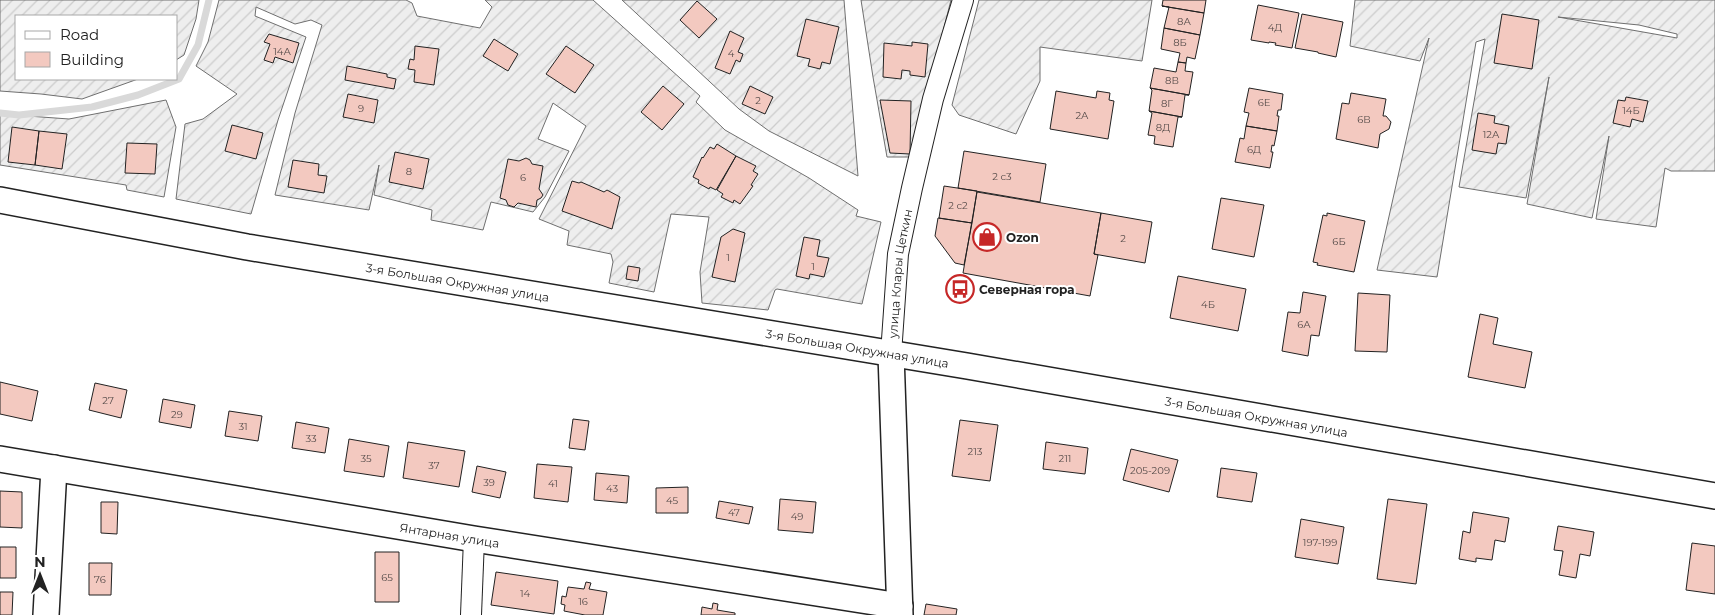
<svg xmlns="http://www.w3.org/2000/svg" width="1715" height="615" font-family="Montserrat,sans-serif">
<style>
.garden{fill:url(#garden-furrows);stroke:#6f6f6f;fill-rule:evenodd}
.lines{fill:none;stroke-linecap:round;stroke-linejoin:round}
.stream{stroke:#d9d9d9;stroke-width:7}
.building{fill:#f3c9c0;stroke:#222}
.minor-casing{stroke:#222;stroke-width:22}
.tertiary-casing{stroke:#222;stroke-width:28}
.minor{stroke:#fff;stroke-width:20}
.tertiary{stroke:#fff;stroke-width:25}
.labels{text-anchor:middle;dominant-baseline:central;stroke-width:4;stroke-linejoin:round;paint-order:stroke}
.number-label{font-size:10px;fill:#564c4a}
.poi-label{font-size:12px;font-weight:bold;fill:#222;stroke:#fff;text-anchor:start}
.street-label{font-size:12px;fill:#222;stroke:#fff}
</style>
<defs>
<pattern id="garden-furrows" width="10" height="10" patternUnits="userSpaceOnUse" patternTransform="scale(1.25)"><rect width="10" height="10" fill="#eee"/><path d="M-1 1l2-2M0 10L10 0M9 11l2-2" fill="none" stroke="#ccc"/></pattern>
</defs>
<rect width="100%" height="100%" fill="#fff"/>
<path class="garden" d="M0,0H199L196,19L184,55L176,60V16H16V79H138L82,99L41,94L0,91Z
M219,0H406L412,3L417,16L480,28L492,7L485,0H593L700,96L696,102L725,130L809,178L858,210L856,216L881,222L862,304L777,289L775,290L768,310L702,303L700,272L709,217L671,214L654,292L609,283L613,262L611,254L567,245L569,231L539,219L586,126L553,103L538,139L569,151L545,197L533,212L491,202L483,230L431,220L432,210L374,195L379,165L369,210L275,195L295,113L322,25L311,20L295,24L256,7L255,16L306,37L278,120L251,214L176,199L185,124L203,119L237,94L196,66L208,42Z
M622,0H844L858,176L769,131L739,109Z
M861,0H951L911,157H887L873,77Z
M979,0H1152L1142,61L1040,47V81L1016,134L959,115L952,105Z
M1355,0H1715V171H1671L1665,168L1656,227L1596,219L1609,136L1592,218L1527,204L1549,77L1526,198L1459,187L1485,39L1476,42L1437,277L1377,270L1429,38L1420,61L1350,46ZM1558,17L1639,25L1677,34V38Z
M166,100L176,127L164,197L127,190L126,185L0,165V114L69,119Z"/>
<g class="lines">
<path class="stream" d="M0,113L19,115L92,107L138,95L179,79L198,45L209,0"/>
</g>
<path class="building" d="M1163,0H1206L1204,13L1162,6Z
M697,1L717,19L699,38L680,20Z
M1258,5L1299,13L1292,48L1275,45L1276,43L1269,42V43L1251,40Z
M1162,6L1204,13L1200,35L1164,28L1169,7Z
M1302,14L1343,22L1336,57L1318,53V52L1295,48Z
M1502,14L1539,20L1532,69L1494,63Z
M806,19L839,27L830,64L822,62L820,69L808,66L810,59L797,56Z
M1164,28L1200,35L1195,59L1187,57L1186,63L1178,62L1180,53L1161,49Z
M730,31L744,38L738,52L743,54L740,62L736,60L730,74L715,68Z
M269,34L299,43L293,63L275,57L273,63L264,60L270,44L264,42Z
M494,39L518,54L508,71L483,56Z
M912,42L928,44L925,77L910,75V71L902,70L901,79L883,77L884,43L912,46Z
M415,46L439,49L434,85L414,82L415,70L408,69L410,59L414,60Z
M566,46L594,65L575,93L546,74Z
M1178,62L1186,63L1185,71L1193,72L1189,95L1150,88L1154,68L1176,72Z
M347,66L387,74V77L396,79L394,89L345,80Z
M663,86L684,104L662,130L641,112Z
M750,86L773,97L765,114L742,104Z
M1150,88L1189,95H1185L1182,117L1149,111L1152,90Z
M1249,88L1283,94L1281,110H1278L1277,116H1279L1277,131L1246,126L1249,113L1244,112Z
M1056,91L1096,98L1097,91L1110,93L1109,100L1114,101L1108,139L1050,129Z
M1351,93L1386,99L1383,116H1386L1391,122L1389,129L1380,134L1378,148L1336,139L1342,103L1349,104Z
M348,94L378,100L374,123L343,117Z
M1626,97L1648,101L1643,122L1632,119L1630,127L1613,123L1618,100L1625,101Z
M880,100L911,101L910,154L890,153Z
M1149,111L1182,117H1178L1173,147L1154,144L1155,136L1148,135L1152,113Z
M1478,113L1495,116L1494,123L1509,126L1506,144L1498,143L1496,154L1472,150Z
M232,125L263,133L256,159L225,151Z
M1246,126L1277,131L1274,146L1272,145L1271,152H1273L1270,168L1235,162L1240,138L1244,139Z
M12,127L39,131L35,165L8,162Z
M39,131L67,134L62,169L35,165Z
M127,143L157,144L155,174L125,173Z
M717,144L736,156L716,190L710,187L709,189L698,183L699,180L693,177L702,157L703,158L710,147L714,149Z
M964,151L1046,164L1040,202L958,188Z
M395,152L429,159L423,189L389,182Z
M736,156L756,166L753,171L758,174L751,185L753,186L740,204L734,200L733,203L721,197L723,194L717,190Z
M526,158L530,160L532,164L543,166L539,189L543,195L541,198L537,200L536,207L518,203L514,207L508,205L506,200L500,198L508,159L519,161Z
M293,160L319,164L318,175L327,176L324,193L288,187Z
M572,181L579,183L581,182L604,192L607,190L620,197L612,229L562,211Z
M944,186L977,191L972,223L939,218Z
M977,192L1101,213L1094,254L1098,255L1090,296L963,273Z
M1221,198L1264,205L1254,257L1212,249Z
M1101,213L1152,222L1145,263L1094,254Z
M1327,213L1365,221L1354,272L1317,265L1318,263L1313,262L1323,215L1327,216Z
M938,218L972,223L964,265L955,263L935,236Z
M733,229L745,233L735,282L712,277L721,237Z
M804,237L820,240L817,256L829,258L824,277L810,274L809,279L796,276Z
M628,266L640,268L638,281L626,279Z
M1178,276L1246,289L1238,331L1170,318Z
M1303,292L1326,296L1319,336L1311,335L1308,356L1282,351L1288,312L1300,313Z
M1358,293L1390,295L1387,352L1355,351Z
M1480,314L1498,318L1493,344L1532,352L1525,388L1468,377Z
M0,382L38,391L32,421L0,414Z
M95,383L127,390L121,418L89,410Z
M163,399L195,405L191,428L159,422Z
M229,411L262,416L258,441L225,436Z
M573,419L589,421L585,450L569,448Z
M960,420L998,425L990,481L952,476Z
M296,422L329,428L325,453L292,448Z
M349,439L389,446L384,477L344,471Z
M408,442L465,451L459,487L403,478Z
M1046,442L1088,448L1085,474L1043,469Z
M1131,449L1178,460L1169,492L1123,480Z
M537,464L572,467L568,502L534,498Z
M477,466L506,472L500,498L472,492Z
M1221,468L1257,473L1252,502L1217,497Z
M596,473L629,476L627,503L594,500Z
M688,487V513H656V488Z
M0,491L22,492V528L0,527Z
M780,499L816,502L813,533L778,530Z
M1388,499L1427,504L1416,584L1377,579Z
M719,501L753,507L749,524L716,518Z
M101,502H118L117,534L101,533Z
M1473,512L1509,518L1505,542L1495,540L1492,560L1476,558V562L1459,559L1463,531L1470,533Z
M1301,519L1344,527L1338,564L1295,557Z
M1558,526L1594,532L1590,556L1580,554L1576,578L1559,575L1563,551L1554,550Z
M1692,543L1715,546V594L1686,590Z
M0,547H16V578H0Z
M375,552H399V602H375Z
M89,563H112L111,595H89Z
M496,572L558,581L554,614L491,605Z
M586,582L591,583L589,589L607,592L603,615H585L564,611L565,605L561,604L562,596L566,597L568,587L584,589Z
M0,592H13L12,615H0Z
M713,603L718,604L717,610L735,613V615H701L702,607L712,609Z
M926,604L957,609L956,615H924Z"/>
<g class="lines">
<defs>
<g id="minor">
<path id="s1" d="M891,354L898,254L912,188L933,99L963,0"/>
<path d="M471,615L474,539"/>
</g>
<g id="tertiary">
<path id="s2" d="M0,200L247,247L967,366L1715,496"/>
<path d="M891,354L900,615"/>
<path id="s3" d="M0,459L474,539L900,606"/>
<path d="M46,615L54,468"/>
</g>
</defs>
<use href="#minor" class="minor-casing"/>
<use href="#tertiary" class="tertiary-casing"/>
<use href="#minor" class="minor"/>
<use href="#tertiary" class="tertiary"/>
</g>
<defs>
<symbol id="shop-ring" viewBox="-11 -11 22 22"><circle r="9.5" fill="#fff" stroke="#c62828" stroke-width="1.5"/><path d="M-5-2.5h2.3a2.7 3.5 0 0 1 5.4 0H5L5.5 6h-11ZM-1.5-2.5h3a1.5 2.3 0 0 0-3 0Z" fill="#c62828"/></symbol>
<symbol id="bus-ring" viewBox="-11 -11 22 22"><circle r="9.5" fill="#fff" stroke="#c62828" stroke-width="1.5"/><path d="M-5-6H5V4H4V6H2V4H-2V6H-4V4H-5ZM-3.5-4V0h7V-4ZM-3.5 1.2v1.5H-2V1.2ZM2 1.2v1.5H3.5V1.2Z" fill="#c62828"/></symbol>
</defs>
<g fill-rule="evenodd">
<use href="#shop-ring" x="971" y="221" width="32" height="32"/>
<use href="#bus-ring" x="944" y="273" width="32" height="32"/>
</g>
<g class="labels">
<g class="number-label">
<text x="1184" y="21">8А</text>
<text x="1275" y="27">4Д</text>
<text x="1180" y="42">8Б</text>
<text x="282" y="51">14А</text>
<text x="731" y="53">4</text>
<text x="1172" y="80">8В</text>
<text x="758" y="100">2</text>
<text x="1264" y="102">6Е</text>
<text x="1167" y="103">8Г</text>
<text x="361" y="108">9</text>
<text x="1631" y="110">14Б</text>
<text x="1082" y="115">2А</text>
<text x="1364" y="119">6В</text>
<text x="1163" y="127">8Д</text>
<text x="1491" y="134">12А</text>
<text x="1254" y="149">6Д</text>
<text x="409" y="171">8</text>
<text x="1002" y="176">2 с3</text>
<text x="523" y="177">6</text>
<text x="958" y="205">2 с2</text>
<text x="1123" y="238">2</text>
<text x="1339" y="241">6Б</text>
<text x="728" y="257">1</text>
<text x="813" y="266">1</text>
<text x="1208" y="304">4Б</text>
<text x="1304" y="324">6А</text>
<text x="108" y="400">27</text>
<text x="177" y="414">29</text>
<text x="243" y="426">31</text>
<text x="311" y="438">33</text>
<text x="975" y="451">213</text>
<text x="366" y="458">35</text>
<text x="1065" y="458">211</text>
<text x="434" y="465">37</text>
<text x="1150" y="470">205-209</text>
<text x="489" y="482">39</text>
<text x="553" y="483">41</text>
<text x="612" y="488">43</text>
<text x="672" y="500">45</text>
<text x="734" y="512">47</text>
<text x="797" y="516">49</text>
<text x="1320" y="542">197-199</text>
<text x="387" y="577">65</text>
<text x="100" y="579">76</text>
<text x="525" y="593">14</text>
<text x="583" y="601">16</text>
</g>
<g class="poi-label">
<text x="1006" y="237">Ozon</text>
<text x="979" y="289">Северная гора</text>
</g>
<g class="street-label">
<text stroke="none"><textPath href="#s1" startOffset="81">улица Клары Цеткин</textPath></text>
<text stroke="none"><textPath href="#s2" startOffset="465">3-я Большая Окружная улица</textPath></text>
<text stroke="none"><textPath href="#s2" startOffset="870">3-я Большая Окружная улица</textPath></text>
<text stroke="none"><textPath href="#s2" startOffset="1275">3-я Большая Окружная улица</textPath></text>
<text stroke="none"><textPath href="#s3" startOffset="456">Янтарная улица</textPath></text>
</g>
</g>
<rect x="15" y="15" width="162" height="65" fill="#ffffff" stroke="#a7a7a7"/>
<rect x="25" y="31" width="25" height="8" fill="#ffffff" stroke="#a7a7a7"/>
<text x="60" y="40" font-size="15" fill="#222222">Road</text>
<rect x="25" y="52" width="25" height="15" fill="#f3c9c0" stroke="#a7a7a7"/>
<text x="60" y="65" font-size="15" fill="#222222">Building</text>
<g transform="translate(40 575)" stroke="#ffffff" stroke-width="4" paint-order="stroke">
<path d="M0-4L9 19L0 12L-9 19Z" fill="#222222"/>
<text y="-8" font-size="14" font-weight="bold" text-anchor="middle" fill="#222222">N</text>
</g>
</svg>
